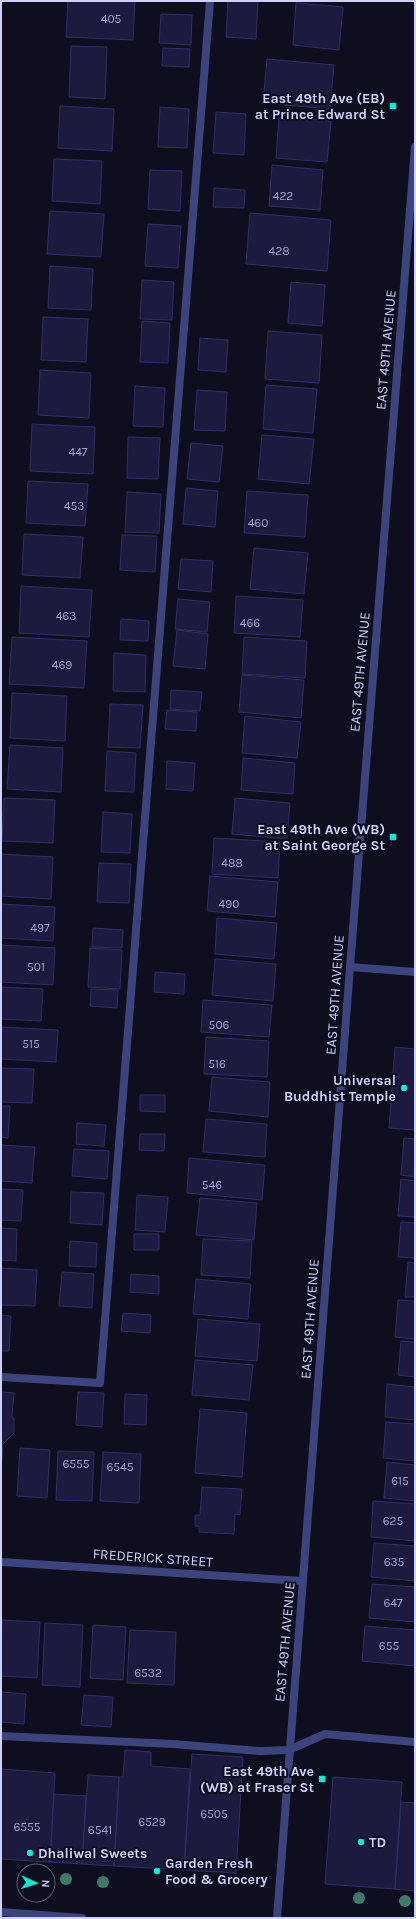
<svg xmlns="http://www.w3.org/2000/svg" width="416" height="1919" font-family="Karla,sans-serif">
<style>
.building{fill:#1c1b3f;stroke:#2f2e6a}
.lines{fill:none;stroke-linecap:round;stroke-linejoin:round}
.service{stroke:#3b447c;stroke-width:8}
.minor{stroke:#3b447c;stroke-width:8}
.tertiary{stroke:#3b447c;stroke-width:8}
.tree{fill:#3b7d68}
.poi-dot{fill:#0dead8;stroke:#0e0e1f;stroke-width:1.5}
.labels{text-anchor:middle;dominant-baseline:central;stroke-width:4;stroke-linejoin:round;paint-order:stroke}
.number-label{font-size:12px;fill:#a2a4cd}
.poi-label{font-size:14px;font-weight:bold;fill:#ced1fc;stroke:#0e0e1f;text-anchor:end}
.street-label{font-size:14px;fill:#ced1fc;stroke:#0e0e1f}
</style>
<rect width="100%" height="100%" fill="#0e0e1f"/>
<path class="building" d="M68,1H135L133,40L66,37Z
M228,1H258L256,39L226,37Z
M296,3L343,7L339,50L293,45Z
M161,14L192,15L191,45L159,43Z
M71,46L107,47L105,99L69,97Z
M163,48L190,49L189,67L162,66Z
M267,59L334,65L330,109L263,103Z
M60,106L114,109L112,151L58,148Z
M160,107L189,109L187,148L158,147Z
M216,112L246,114L244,155L213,153Z
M279,116L331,121L327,162L276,158Z
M54,159L102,161L100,204L52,201Z
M272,165L323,170L320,210L269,206Z
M150,170L182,171L180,211L148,209Z
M214,188L245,190L244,208L213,207Z
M50,211L104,214L101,257L47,254Z
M250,213L331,220L327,271L246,264Z
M148,224L181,226L178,268L145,266Z
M50,266L93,269L91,310L48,308Z
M142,280L174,282L172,320L140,319Z
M291,282L325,285L322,326L288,323Z
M43,317L88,319L86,362L41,360Z
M142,321L170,323L168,363L140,362Z
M268,331L322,335L319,383L265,379Z
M200,338L228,340L226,372L198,370Z
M40,370L91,373L89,418L38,415Z
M266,385L317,389L313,433L263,429Z
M135,386L165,388L163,427L133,426Z
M197,390L227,392L225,431L194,430Z
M32,424L95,427L93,474L30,471Z
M262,435L314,439L309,484L258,479Z
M128,437L160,438L158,479L127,478Z
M191,443L223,446L219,482L187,479Z
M28,481L88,484L85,526L26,523Z
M186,488L218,491L215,527L183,524Z
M247,491L308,495L305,537L244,533Z
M127,492L161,494L159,533L125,532Z
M24,534L83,537L80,578L22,575Z
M122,535L157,536L155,572L120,570Z
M254,548L308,553L304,594L250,589Z
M181,559L213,561L211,592L178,589Z
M21,586L92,590L89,637L19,633Z
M236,596L303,600L300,637L234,633Z
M178,599L210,602L207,632L175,629Z
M121,619L149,621L148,641L120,640Z
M177,630L208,634L205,669L173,666Z
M12,637L87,641L84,688L9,684Z
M244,637L307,641L305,678L242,674Z
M114,653L146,655L145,692L113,691Z
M242,675L304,680L301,718L239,712Z
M171,690L202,692L200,711L170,709Z
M12,693L67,696L65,741L10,738Z
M110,704L143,705L140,748L108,747Z
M167,710L197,712L196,731L165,729Z
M245,716L301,722L297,758L242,753Z
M10,745L63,748L61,792L7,789Z
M107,751L136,753L134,792L105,791Z
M243,758L295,763L293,794L241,790Z
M167,761L195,763L193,791L166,789Z
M4,798L55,800L53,843L2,841Z
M235,798L290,803L287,839L232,834Z
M103,812L132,814L130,853L101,852Z
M214,838L280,842L278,878L212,874Z
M1,854L53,857L51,899L1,896Z
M99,863L131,864L129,903L97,902Z
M210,876L278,882L275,917L207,911Z
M1,904L55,907L53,941L1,938Z
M217,918L277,923L274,959L215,954Z
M93,928L123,930L122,948L92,947Z
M1,945L55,948L53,985L1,982Z
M90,948L122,950L120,989L88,987Z
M215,959L276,964L273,1001L212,995Z
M155,972L185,974L184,994L154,992Z
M1,987L43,989L41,1021L1,1019Z
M91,989L118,990L117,1008L90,1006Z
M203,1000L272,1005L269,1037L201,1032Z
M1,1027L58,1030L56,1062L1,1059Z
M206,1037L269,1041L267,1077L204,1074Z
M395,1047L415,1049V1130L389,1128Z
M1,1068L34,1069L32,1103L1,1102Z
M212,1077L270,1082L268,1117L209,1111Z
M140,1095H165V1112L140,1111Z
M1,1106H10L8,1138L1,1137Z
M206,1119L267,1124L265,1157L203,1152Z
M77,1123L106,1125L104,1146L76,1144Z
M140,1134H165L164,1151L139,1150Z
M404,1138L415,1139V1177L401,1175Z
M1,1145L35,1147L32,1183L1,1181Z
M74,1149L109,1151L107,1179L72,1176Z
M189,1158L265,1165L262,1200L187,1193Z
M401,1179L415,1181V1217L398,1216Z
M1,1189L23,1190L21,1221L1,1220Z
M71,1192L104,1193L102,1225L70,1223Z
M137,1195L168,1197L165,1232L135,1230Z
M200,1198L257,1203L254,1240L196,1235Z
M401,1222L415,1223V1258L398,1257Z
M1,1228L17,1229L16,1261L1,1260Z
M134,1234H159V1250H134Z
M203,1239L252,1241L250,1278L201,1275Z
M70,1241L97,1243L96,1267L69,1266Z
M408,1262L415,1263V1297H405Z
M1,1268L37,1270L35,1306L1,1305Z
M62,1272L94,1274L92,1308L59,1306Z
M131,1274L159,1276V1294L130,1292Z
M196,1279L251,1284L248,1319L193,1314Z
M398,1300L415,1301V1339L395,1337Z
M123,1313L151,1315L150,1333L121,1331Z
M1,1315L11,1316L9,1351H1Z
M198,1319L260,1324L257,1361L195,1356Z
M401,1341L415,1342V1377L398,1375Z
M195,1360L253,1365L249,1400L192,1395Z
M387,1384L415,1387V1420L385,1417Z
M1,1392L14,1393L12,1416L14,1419V1433L3,1444L1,1473Z
M78,1392L104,1393L102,1427L76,1425Z
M125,1394L147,1395L146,1425L124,1424Z
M200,1409L247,1413L242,1477L195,1473Z
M386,1422L415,1424V1461L383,1458Z
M20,1448L50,1450L47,1498L17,1496Z
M58,1451L94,1452L92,1501L56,1500Z
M103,1452L141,1454L139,1503L100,1501Z
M387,1462L415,1465V1501L384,1498Z
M202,1487L242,1489L240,1515L235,1514L234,1534L199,1532V1526H195V1515H200Z
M373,1501L415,1504V1541L371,1537Z
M374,1543L415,1546V1581L371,1577Z
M372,1584L415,1587V1622L369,1618Z
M2,1620L40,1622L37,1678L1,1676Z
M45,1623L83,1625L80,1687L42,1685Z
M93,1625L126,1627L123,1680L90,1678Z
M365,1626L415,1630V1666L362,1661Z
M130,1630L176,1632L174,1685L127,1683Z
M1,1692L26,1694L24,1724L1,1722Z
M84,1695L113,1697L111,1727L81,1725Z
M125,1750L151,1752V1766L190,1769L184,1870L114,1866L119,1777H123Z
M192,1754L243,1757L236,1873L184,1870Z
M1,1769L55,1773L50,1862L1,1859Z
M88,1775L119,1777L114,1866L82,1864Z
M333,1777L402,1782L395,1889L325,1884Z
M54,1794L86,1796L82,1864L50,1862Z
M401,1802L415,1803V1891L395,1889Z"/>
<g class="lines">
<path class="service" d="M1,1377L100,1383L210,1
M1,1736L173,1744L260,1751L289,1750L325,1734L415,1742"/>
<path class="minor" d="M350,967L415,972
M1,1562L303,1581"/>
<path class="tertiary" d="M1,1912L82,1918
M277,1918L350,967L415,147"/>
</g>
<g class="tree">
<circle cx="66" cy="1879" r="6"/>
<circle cx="103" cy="1882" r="6"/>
<circle cx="359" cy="1898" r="6"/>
<circle cx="405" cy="1901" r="6"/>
</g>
<g class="poi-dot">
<rect x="389" y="102" width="8" height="8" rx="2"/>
<rect x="389" y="833" width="8" height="8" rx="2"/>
<circle cx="404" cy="1088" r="4"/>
<rect x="318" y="1775" width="8" height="8" rx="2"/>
<circle cx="361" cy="1842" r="4"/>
<circle cx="30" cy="1853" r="4"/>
<circle cx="157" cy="1871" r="4"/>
</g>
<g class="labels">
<g class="number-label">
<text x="111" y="19">405</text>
<text x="283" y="196">422</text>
<text x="279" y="251">428</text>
<text x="78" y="452">447</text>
<text x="74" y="506">453</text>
<text x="258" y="523">460</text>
<text x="66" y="616">463</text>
<text x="250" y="623">466</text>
<text x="62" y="665">469</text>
<text x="232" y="863">488</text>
<text x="229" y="904">490</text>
<text x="40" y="928">497</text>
<text x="36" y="967">501</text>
<text x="219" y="1025">506</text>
<text x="31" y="1044">515</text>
<text x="217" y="1064">516</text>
<text x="212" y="1185">546</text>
<text x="76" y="1464">6555</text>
<text x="120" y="1467">6545</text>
<text x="400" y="1481">615</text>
<text x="393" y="1521">625</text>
<text x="394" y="1562">635</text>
<text x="393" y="1603">647</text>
<text x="389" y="1646">655</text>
<text x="148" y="1673">6532</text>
<text x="214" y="1814">6505</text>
<text x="152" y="1822">6529</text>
<text x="27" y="1827">6555</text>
<text x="100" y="1830">6541</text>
</g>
<g class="poi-label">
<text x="385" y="98">East 49th Ave (EB)<tspan x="385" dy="16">at Prince Edward St</tspan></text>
<text x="385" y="829">East 49th Ave (WB)<tspan x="385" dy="16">at Saint George St</tspan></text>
<text x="396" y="1080">Universal<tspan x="396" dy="16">Buddhist Temple</tspan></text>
<text x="314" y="1771">East 49th Ave<tspan x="314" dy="16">(WB) at Fraser St</tspan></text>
<text x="369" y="1842" text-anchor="start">TD</text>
<text x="38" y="1853" text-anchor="start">Dhaliwal Sweets</text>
<text x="165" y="1863" text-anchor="start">Garden Fresh<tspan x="165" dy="16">Food &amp; Grocery</tspan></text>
</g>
<g class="street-label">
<text transform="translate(386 350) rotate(-85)">EAST 49TH AVENUE</text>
<text transform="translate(360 672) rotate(-85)">EAST 49TH AVENUE</text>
<text transform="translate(335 995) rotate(-86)">EAST 49TH AVENUE</text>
<text transform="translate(310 1319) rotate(-86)">EAST 49TH AVENUE</text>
<text transform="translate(153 1558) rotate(4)">FREDERICK STREET</text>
<text transform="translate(285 1642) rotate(-85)">EAST 49TH AVENUE</text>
</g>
</g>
<rect width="416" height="1919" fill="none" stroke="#ced1fc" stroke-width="4"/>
<g transform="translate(36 1883) rotate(93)"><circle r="19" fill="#0e0e1f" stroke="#5b5c77"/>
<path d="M0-3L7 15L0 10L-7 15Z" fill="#0dead8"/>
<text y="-6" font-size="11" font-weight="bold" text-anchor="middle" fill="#ced1fc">N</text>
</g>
</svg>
